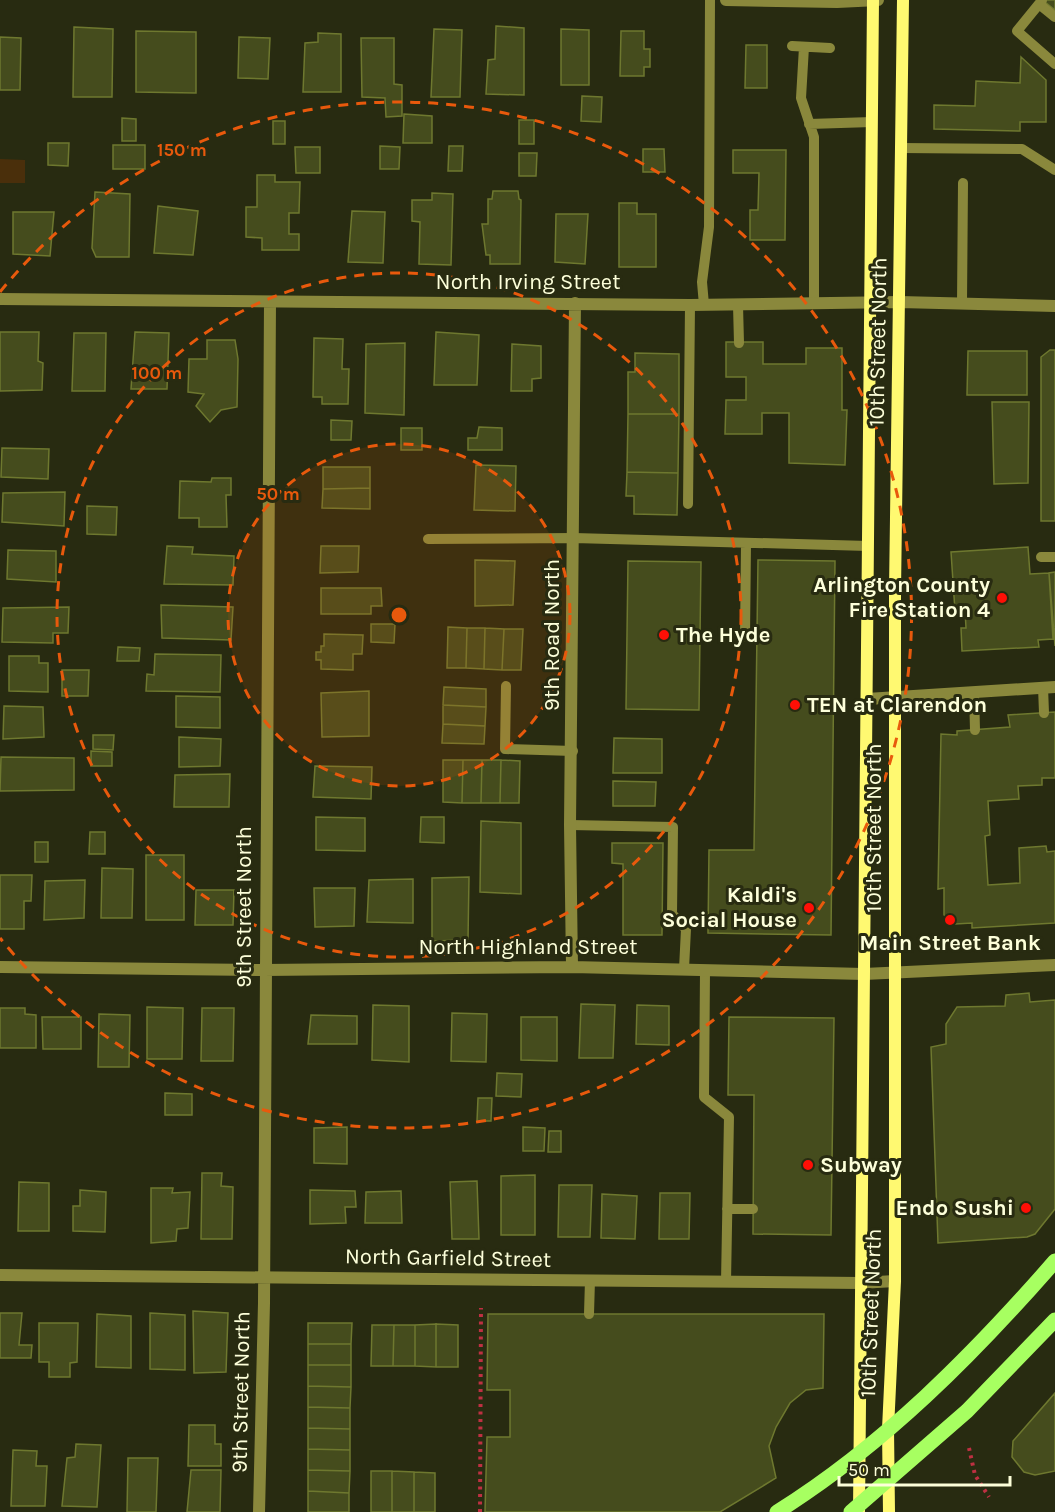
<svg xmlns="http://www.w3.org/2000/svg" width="1055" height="1512" font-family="Karla,sans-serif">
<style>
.water{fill:#4a2f0b}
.building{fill:#454c1d;stroke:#6e782f;stroke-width:1.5}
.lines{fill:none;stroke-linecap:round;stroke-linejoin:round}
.path{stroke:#be3042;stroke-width:4;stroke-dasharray:3 4.5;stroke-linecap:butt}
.service{stroke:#8a883c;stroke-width:10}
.minor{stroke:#8a883c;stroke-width:12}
.tertiary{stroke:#8a883c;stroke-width:12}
.secondary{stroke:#fff971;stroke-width:12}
.primary{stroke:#a7ff61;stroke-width:15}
.ring{fill:none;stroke:#e8590c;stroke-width:3;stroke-dasharray:10 8}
.poi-dot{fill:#ff0f06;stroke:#282b11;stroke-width:2}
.labels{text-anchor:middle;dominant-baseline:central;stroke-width:6;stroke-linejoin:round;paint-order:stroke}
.street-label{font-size:22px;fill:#fdffda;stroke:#282b11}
.poi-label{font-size:22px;font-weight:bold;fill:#fdffda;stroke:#282b11;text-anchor:end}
.centre{fill:#e8590c;stroke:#282b11;stroke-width:3}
.ring-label{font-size:18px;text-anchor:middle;font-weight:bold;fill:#e8590c;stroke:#282b11;stroke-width:6;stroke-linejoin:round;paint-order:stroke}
</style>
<rect width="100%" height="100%" fill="#282b11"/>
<path class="water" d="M0,159L25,160V183H0Z"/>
<path class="building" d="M1047,0H1055V10L1045,2Z
M496,26L524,28V95L486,94L488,60L495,59Z
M74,27L113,29L112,97H73Z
M434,29L462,30L460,97H431Z
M561,29L589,30V85H561Z
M136,31L196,32V93L136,92Z
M621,31H644V49H650V67H644V76H620Z
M318,33L341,34V92H303L305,43L318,42Z
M0,37L21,38L20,90H0Z
M239,37L270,38L268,79L238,78Z
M361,38H394V84L402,85V116L386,117L385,98L362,97Z
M746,45H767V88H745Z
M1021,57L1046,80V122H1020V131L934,129V105L975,106L976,81L1020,83Z
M582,96L602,97L601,122L581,121Z
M404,114L432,116V143H403Z
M122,118L136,119V141H122Z
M519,120H534V144H519Z
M273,121H285V144H273Z
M48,143H69L68,166L48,165Z
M113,145H145V169H113Z
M380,146L400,147L399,169H380Z
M449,146H463L462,171H448Z
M295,147H320V173H296Z
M643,149H664L665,172H643Z
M733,150H786L785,240H750V210H758L759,173H733Z
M519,153H537L536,176H519Z
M257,175H275V182H300L299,213H289V234H299V250H262V238L246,237V207H257Z
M493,191H518L519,199L521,200L520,264H490V255H486L482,224H488V199H492Z
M95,192L130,194L129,257H96L92,248Z
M432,193L453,194L451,265L419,264L420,222L412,221V200H432Z
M619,203H637V214H656V267H619Z
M158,206L198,211L193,255L154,253Z
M352,211L385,212L383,263L348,262Z
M13,212H54L50,256L13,254Z
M556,214H588L585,264L555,262Z
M0,332H39L38,361L43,363L42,390L0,391Z
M135,332L169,333L167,389H131Z
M436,332L479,335L477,385H434Z
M74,333H106L105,391H72Z
M314,338L343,339L342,369H349L348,404H322V397H313Z
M207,340H235L238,359L237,407L221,410L210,422L196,406L204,394L188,392L189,359H207Z
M726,342H763V364H806V348H842V410H847L845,465L789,463V413H762V434H725L726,400H746V377H726Z
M405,343L404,415L365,413L366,344Z
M512,344L541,346V378L532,379V391H511Z
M1050,350H1055V521H1041V357Z
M968,351H1027V395H967Z
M635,353L679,354V414H628V372H635Z
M992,402H1029L1028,483L994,484Z
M628,414H679L678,473L627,472Z
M331,420L352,421L351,440H331Z
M479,427L502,428V450H468V438H477Z
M401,428H422V450H401Z
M2,448L49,449L48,479L1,477Z
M476,465L516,466L515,511L474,510Z
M323,467H370V488L323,489Z
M627,472L678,473L677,515L634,514V496H626Z
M212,478H231V495H226L227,527H199V518H179L180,481L211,482Z
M370,488V509L322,508L323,489Z
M65,492L64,526L2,522L3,493Z
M87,506L117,507L116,535L87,534Z
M167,546L193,547L192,554L234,556L233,585L164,584Z
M321,546H359L358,572L320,573Z
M1028,547L1030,574L1049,573L1053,639L1038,640L1039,647L962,651L961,628H966L965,610L955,611L951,552Z
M8,550L56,551V582L7,579Z
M475,560L515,561L513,605L475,606Z
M758,560L835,561L831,935L708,933L709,850H754Z
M628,561L701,562L699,710L626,709Z
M1055,572V646L1049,573Z
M321,588H381L382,606H371V614H321Z
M161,605L233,607L231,640L162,638Z
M69,607L68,633H53V643L2,642L3,608Z
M371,624H395L394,643L371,642Z
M448,627L467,628L466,668H447Z
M467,628H485L484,669L466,668Z
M485,628L504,629L502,670L484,669Z
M504,629H523L521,670H502Z
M324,634L363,635L362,654H353V670L321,669V660H316V652H321V646H324Z
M118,647L140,648L139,661H117Z
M155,654L221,655L220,692L146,691L147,674L154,675Z
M9,656H39V663H48V692L9,691Z
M62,670H89L88,696H62Z
M444,687L486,689V707L443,705Z
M369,691V736L322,737L321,693Z
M176,696L220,697V728L176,727Z
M443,705L486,707L485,726L443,724Z
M4,706L43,707L44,737L3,739Z
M1055,712V778H1042V785L1018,786L1019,799L988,801L990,835L985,836L988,885L1020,883L1019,848L1046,846L1047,852L1055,851V923L972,928V923L955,924L944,915V888L938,889L941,734L957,735V731L1010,727L1008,715Z
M443,724L485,726L484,744L442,743Z
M93,735H114L113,750L93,749Z
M179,737L221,739L220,766L179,767Z
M614,738L662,739V773H613Z
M91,751L112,752V766H91Z
M1,757L74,758V790L0,791Z
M443,760H463L462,803L443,802Z
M463,760H482L481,803H462Z
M482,760H501L500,803H481Z
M501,760L520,761L519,803H500Z
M315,766L372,767L371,799L313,797Z
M230,774L229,807H174L175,775Z
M613,781L656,782L655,806H613Z
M316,817L365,818V851L316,850Z
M421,817H444V843L420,842Z
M481,821L521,823V894L480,892Z
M90,832H105V854H89Z
M35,842H48V862H35Z
M612,843H663L662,935H623V864L612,863Z
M146,855H184V920H146Z
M102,868L133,869L132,918H101Z
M0,875H32L31,901H24V929H0Z
M469,877L468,940L432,941V878Z
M413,879V923L367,922L369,880Z
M85,880L84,918L44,920L45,881Z
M314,888H355L354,926L315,927Z
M196,890H234L233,925H195Z
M1029,993L1030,1002L1055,1000V1209L1035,1234L1027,1237L938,1243L931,1047L946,1044V1024L957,1007L1005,1006L1006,995Z
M581,1004L615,1005L613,1058H579Z
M373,1005L409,1006V1062L372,1060Z
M637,1005L669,1006V1045L636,1044Z
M147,1007L183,1008L182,1059H147Z
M0,1008H25V1014L36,1015V1048H0Z
M202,1008H234L233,1061H201Z
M452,1013L487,1014L486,1062L451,1061Z
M99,1014L130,1015L129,1067H98Z
M311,1015L357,1016V1044H308Z
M42,1017H81V1049H43Z
M521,1017H557V1061L521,1060Z
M729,1017L834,1018L831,1235L753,1234L754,1095H728Z
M497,1073L522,1074L521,1097L496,1096Z
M165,1093L192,1094V1115H165Z
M478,1098H492L491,1121H477Z
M347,1127V1164L314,1163V1128Z
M523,1127L545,1128L544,1151H523Z
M549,1131H561V1152H548Z
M202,1173H222L221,1186L233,1187L232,1239H201Z
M535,1175V1235H501V1176Z
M477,1181L479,1239H452L450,1182Z
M19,1182L49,1183V1231H18Z
M559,1185H592L590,1237H558Z
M151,1188H173L172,1193L190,1192L188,1228L177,1229L176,1241L151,1243Z
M80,1190L106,1192L105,1232L73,1231V1206H80Z
M310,1190L355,1191L356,1207H345L346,1223L310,1224Z
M401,1191L402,1223H365L366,1192Z
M660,1193H690L689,1239H659Z
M602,1194L637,1196L635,1239L601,1238Z
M193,1311L228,1313L226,1372L194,1373Z
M0,1313H22L19,1345H32L31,1358H0Z
M150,1313L185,1315V1370L150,1369Z
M97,1314L131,1316V1368L96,1367Z
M488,1314H824L823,1388L806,1390L790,1403L776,1427L769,1446L776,1478L720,1512H485L487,1437H510V1390H487Z
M39,1323H78L77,1362L70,1363V1377H49V1362H39Z
M308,1323H352L351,1344H308Z
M436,1324L458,1325V1367H436Z
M436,1324V1367L415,1366V1325Z
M372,1325H394L393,1366H371Z
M394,1325H415V1366H393Z
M308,1344H351V1365H308Z
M308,1365H351V1387L308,1386Z
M308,1386L351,1387L350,1408L308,1407Z
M1055,1393V1471L1035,1475L1024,1472L1012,1457L1013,1441Z
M308,1407L350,1408V1429L308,1428Z
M189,1425H215V1444H221V1466H188Z
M308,1428L350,1429V1450L308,1449Z
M76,1444L101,1445L97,1507L62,1506L67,1458L75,1457Z
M308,1449L350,1450V1471L308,1470Z
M13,1450L37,1451L36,1466H47L45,1506H11Z
M128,1458H158L156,1512H127Z
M191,1470H221L220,1512H187Z
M308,1470L350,1471L349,1493L308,1491Z
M371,1471H392V1512H371Z
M392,1471L414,1472V1512H392Z
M414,1472L435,1473V1512H414Z
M308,1491L349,1493V1512H308Z"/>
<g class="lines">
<path class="path" d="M969,1448L975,1475L989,1497
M480,1512L481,1308"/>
<path class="service" d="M1042,0L1039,4L1055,17
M1039,4L1017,31L1055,64
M792,46L830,48
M804,47L801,98L814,137V303
M809,124L872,122
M900,148L1022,149L1055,170
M962,303L963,183
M704,305L702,282L709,227L710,0
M738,305L739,343
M688,504L690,305
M428,539L574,538L868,546
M1041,557H1055
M745,637L746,543
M506,686L505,749L573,751
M1043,687L1044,713
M974,692L975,730
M570,825L673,827L672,914L686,929L684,969
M705,971L704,1097L729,1117L726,1282
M727,1209H753
M589,1314L590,1280"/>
<path class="minor" d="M726,0L837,2L878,0
M0,299L690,305L900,302L1055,306
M867,699L1055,687
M0,967L264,970L572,967L864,974
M572,967L570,825L575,303
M0,1275L860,1283L895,1281
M259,1512L264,1303L270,302"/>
<path class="tertiary" d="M864,974L1055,965"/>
<path class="secondary" d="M859,1511L873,0
M889,1512L888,1429L895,1281V591L903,0"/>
<path class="primary" d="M777,1512C884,1445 973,1355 1055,1261
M851,1512L967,1411L1055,1320"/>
</g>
<circle cx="399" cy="615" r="171" fill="#e8590c" fill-opacity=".12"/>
<g class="ring">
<circle cx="399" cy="615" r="171"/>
<circle cx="399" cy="615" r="342"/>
<path d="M0 292A513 513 0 1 1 0 938"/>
</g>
<g class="poi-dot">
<circle cx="1002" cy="598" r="6"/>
<circle cx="664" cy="635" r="6"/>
<circle cx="795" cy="705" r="6"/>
<circle cx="809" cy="908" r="6"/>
<circle cx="950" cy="920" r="6"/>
<circle cx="808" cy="1165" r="6"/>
<circle cx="1026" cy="1208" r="6"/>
</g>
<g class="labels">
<g class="street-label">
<text x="528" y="282">North Irving Street</text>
<text transform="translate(878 342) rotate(-89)">10th Street North</text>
<text transform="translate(552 635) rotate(-90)">9th Road North</text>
<text transform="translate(874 828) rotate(-90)">10th Street North</text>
<text transform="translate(244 907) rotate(-90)">9th Street North</text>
<text x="528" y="947">North Highland Street</text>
<text transform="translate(448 1258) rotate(1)">North Garfield Street</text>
<text transform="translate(871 1313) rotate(-88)">10th Street North</text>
<text transform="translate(241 1392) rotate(-89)">9th Street North</text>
</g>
<g class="poi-label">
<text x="990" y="585">Arlington County<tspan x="990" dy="25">Fire Station 4</tspan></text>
<text x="676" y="635" text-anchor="start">The Hyde</text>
<text x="807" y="705" text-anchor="start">TEN at Clarendon</text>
<text x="797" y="895">Kaldi's<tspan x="797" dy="25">Social House</tspan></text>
<text x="950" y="943" text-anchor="middle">Main Street Bank</text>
<text x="820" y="1165" text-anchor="start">Subway</text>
<text x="1014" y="1208">Endo Sushi</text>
</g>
</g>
<circle cx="399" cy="615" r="9" class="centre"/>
<g class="ring-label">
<text x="182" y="156">150 m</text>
<text x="157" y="379">100 m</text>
<text x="278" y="500">50 m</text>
</g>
<path d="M839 1476v9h171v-9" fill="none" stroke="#fdffda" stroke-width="3"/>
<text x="848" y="1476" font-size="18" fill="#fdffda" stroke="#282b11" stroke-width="4.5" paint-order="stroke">50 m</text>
</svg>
